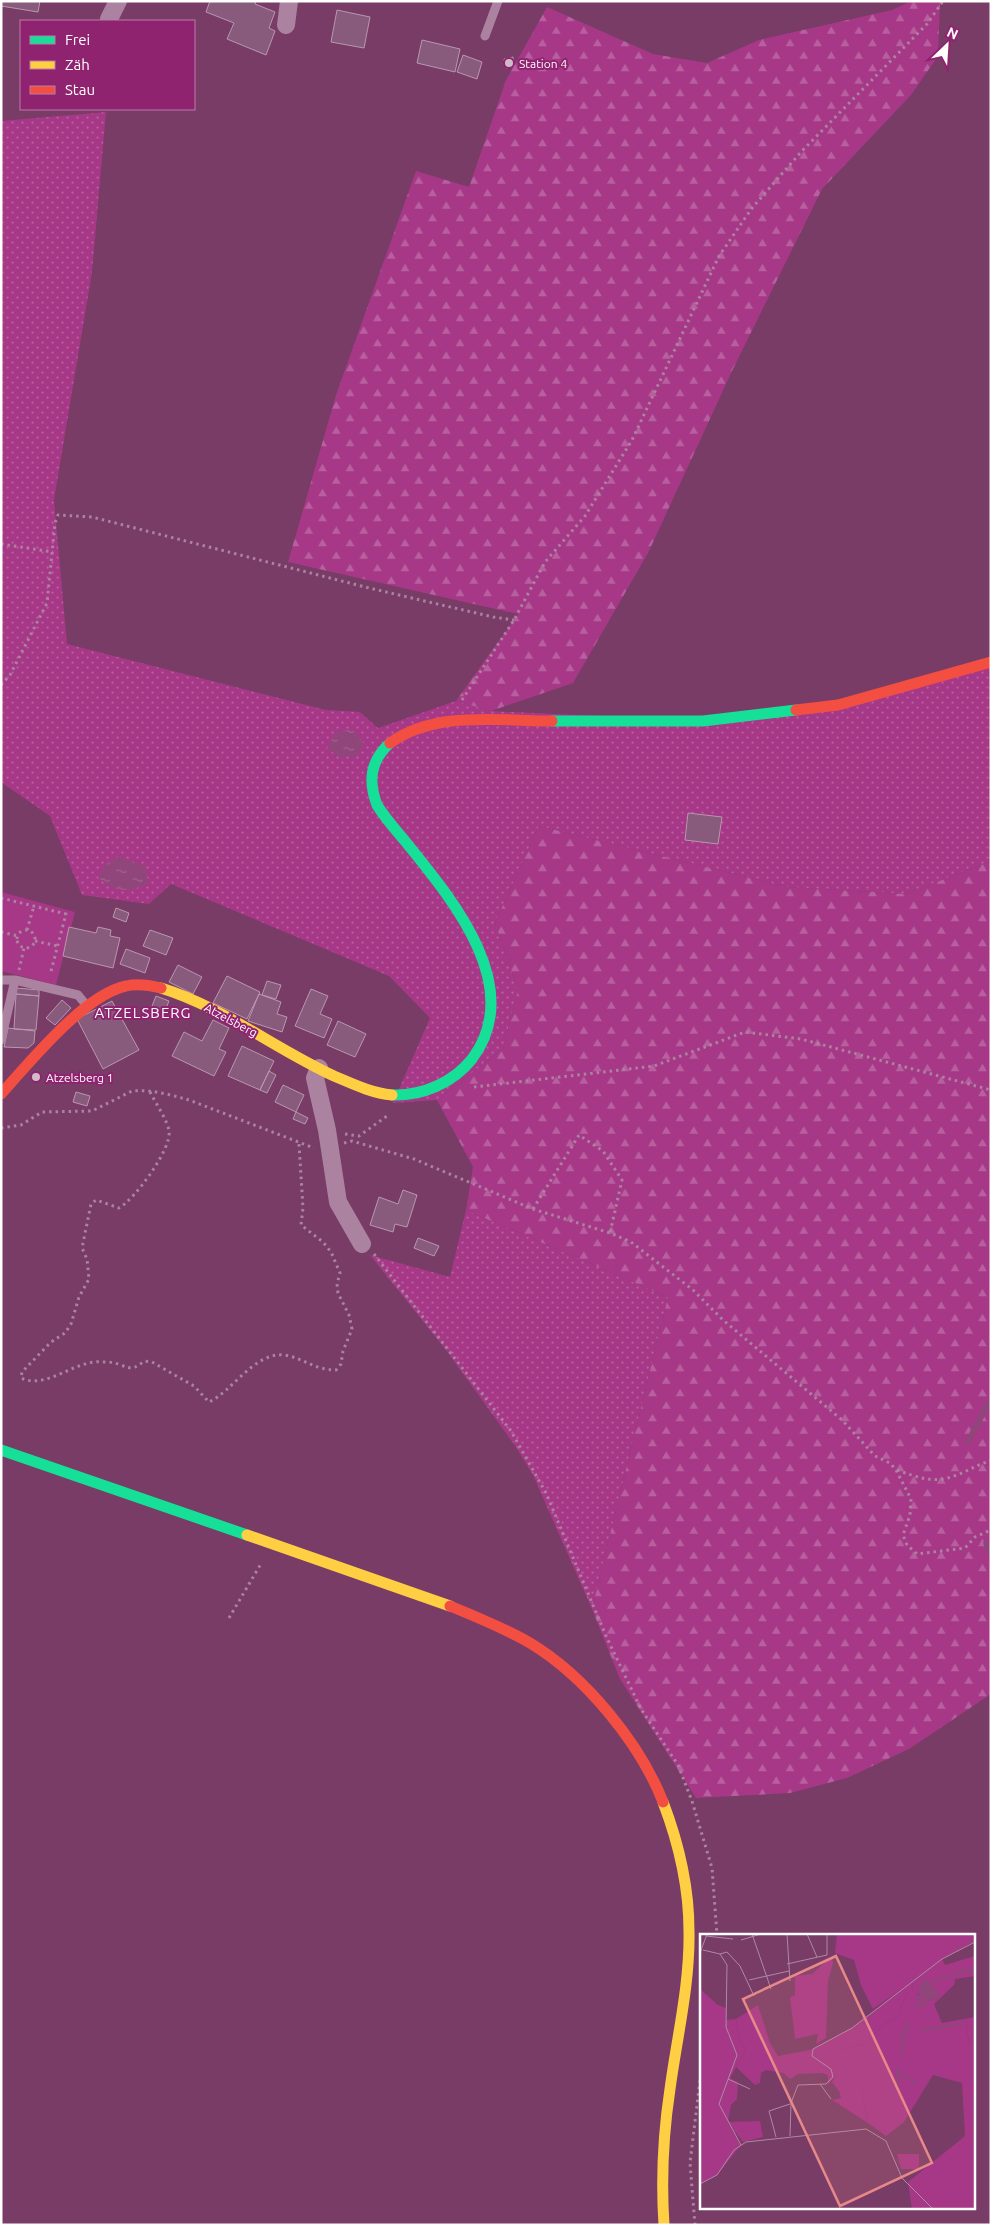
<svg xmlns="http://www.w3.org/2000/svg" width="992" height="2226" font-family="Ubuntu,sans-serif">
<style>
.grass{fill:url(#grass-dots)}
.forest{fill:url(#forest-firs)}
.park{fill:#a63887}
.water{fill:url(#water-ripples)}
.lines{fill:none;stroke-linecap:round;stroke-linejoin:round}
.stream{stroke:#91467b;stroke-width:5.5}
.building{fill:#885a7b;stroke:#b998af}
.path{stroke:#ab83a0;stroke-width:3;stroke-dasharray:2.5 4;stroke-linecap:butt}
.lane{stroke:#ab83a0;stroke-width:9}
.street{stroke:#ab83a0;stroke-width:18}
.fast{stroke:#16e098;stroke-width:11}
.slow{stroke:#ffcf43;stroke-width:11}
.jam{stroke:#f24e42;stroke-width:11}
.poi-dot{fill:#d0bbc9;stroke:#902370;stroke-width:2}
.labels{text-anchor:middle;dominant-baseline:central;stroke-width:4;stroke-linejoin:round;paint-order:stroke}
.poi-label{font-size:12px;fill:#fff;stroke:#902370;text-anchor:start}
.street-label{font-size:12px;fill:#fff;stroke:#902370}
.quarter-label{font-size:15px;letter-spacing:1px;fill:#fff;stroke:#902370}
.inset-river{fill:none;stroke:#91467b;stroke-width:2.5}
.inset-road{fill:none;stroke:#ae8aa3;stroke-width:1}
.view{fill:#e88989;fill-opacity:0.15;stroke:#e88989;stroke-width:2.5}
.inset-edge{fill:none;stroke:#fff;stroke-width:2.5}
</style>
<defs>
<pattern id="grass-dots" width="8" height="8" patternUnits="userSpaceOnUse" patternTransform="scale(1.25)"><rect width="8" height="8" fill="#a63887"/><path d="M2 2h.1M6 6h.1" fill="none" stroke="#b8609f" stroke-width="1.8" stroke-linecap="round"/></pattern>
<pattern id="forest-firs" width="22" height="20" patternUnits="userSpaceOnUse" patternTransform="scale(1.25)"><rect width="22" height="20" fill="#a63887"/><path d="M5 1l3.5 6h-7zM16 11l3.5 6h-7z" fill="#b8609f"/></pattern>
<pattern id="water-ripples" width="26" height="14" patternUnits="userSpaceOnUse" patternTransform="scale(1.25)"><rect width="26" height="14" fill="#91467b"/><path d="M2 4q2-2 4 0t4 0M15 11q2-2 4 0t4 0" fill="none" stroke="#a2628f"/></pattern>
</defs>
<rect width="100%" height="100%" fill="#783c66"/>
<path class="grass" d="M106,112L92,272L54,500L67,644L326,710L360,712L378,728L456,701L491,711L703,721L838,705L991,659V861L906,894L787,887L539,826L495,923L518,990L503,1049L437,1100L393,1103L430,1018L389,976L171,884L149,904L82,895L50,816L1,782V121Z
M466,1210L668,1297L592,1609L533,1475L516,1447L446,1350L370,1255L450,1277Z"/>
<path class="forest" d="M912,1H940L938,56L911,95L822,189L732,371L648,553L573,683L491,711L456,701L518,614L288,562L336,395L416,171L469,187L506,80L547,7L653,54L707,63L759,40L892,10Z
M539,826L787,887L906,894L991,861V1694L909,1749L847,1778L790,1793L696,1798L620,1679L592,1609L668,1297L466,1210L473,1167L437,1100L503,1049L518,990L495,923Z"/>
<path class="park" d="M1,892L75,912L56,985L1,971Z"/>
<path class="water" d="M353,729L364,744L357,756L339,757L327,748L335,733Z
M119,856L146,867L148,883C127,894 117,892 98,878L105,865Z"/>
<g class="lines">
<path class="stream" d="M968,1441L991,1399
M986,1543L991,1555"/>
</g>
<path class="building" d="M1,1H40L38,12L1,6Z
M210,1H256L255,4L275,12L269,28L275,31L266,55L227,39L234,23L206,12Z
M337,10L370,17L364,48L331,42Z
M422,40L460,49L455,72L417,63Z
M463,55L482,62L477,79L457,72Z
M513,57L514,66L506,68L504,59Z
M688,813L722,817L718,844L685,840Z
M116,908L129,913L126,922L113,917Z
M69,927L96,933L98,927L111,930L110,936L120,938L113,968L63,956Z
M150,930L173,938L166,955L143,946Z
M126,949L150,958L145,973L120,964Z
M178,965L202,977L193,994L169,982Z
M227,976L260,992L247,1019L213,1003Z
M267,981L281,985L276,999L262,995Z
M17,988L39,990V996L16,994Z
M311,989L328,996L320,1014L332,1019L324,1038L295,1026Z
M16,994L39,996L36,1030L14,1029Z
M259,994L281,1002L277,1014L287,1017L282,1032L248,1021Z
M156,996L169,1001L165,1011L152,1006Z
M62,1000L71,1008L55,1025L46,1018Z
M112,1001L139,1050L103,1069L77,1019Z
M213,1020L229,1028L219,1049L226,1052L214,1076L172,1056L184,1032L202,1041Z
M338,1021L366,1034L355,1057L327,1045Z
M8,1028L35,1031L34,1043L28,1048L4,1047Z
M242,1046L274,1061L260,1090L228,1076Z
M269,1071L276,1075L267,1093L260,1090Z
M283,1085L304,1095L296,1112L275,1102Z
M76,1092L90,1096L87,1106L73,1102Z
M296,1112L308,1118L305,1124L293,1119Z
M403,1190L417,1195L407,1227L395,1224L393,1232L370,1225L379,1197L398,1204Z
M418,1238L439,1246L434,1256L414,1248Z"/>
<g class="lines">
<path class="path" d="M1,544L53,552
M1,685L10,675L47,603L55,523L58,515L92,517L369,588L493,617L514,620
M462,700L514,620L545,562L585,516L632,440L719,256L752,208L801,152L927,24L943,1
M1,898L66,914L50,975
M17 939a9 9 0 1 1 18 0a9 9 0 1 1-18 0Z
M27,930L34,906
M1,932L18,936
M35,941L58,946
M19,970L24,948
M474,1087L654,1066L745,1032L801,1039L991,1090
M150,1092C156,1104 167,1119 169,1131C172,1149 134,1200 119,1208L96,1200L91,1204L82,1248L87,1259L89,1279L79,1297L71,1324L65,1333L51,1342L22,1372L21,1378C41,1388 66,1369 85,1364C92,1361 100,1362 108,1362C125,1363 129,1375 144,1361L152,1362L194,1386L209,1402C232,1392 254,1352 284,1355C304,1358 314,1370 336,1370L341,1364L343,1351L352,1329L349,1315L338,1293L337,1284L340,1273L331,1252L323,1242L301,1225L303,1208L299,1144
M1,1128L21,1125L42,1112L92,1111L132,1091C151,1089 171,1095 189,1100L314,1148
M345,1134L359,1136L387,1116
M344,1143L352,1141L414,1159L533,1209L610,1233L631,1242L693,1290L723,1320L842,1420L875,1456L890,1463L896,1470L911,1499L910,1515L903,1535L907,1545L917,1554L965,1548L975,1537L991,1530
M533,1209L579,1135L603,1151L622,1180L610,1233
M374,1254L511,1431L546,1493L606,1636L641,1709L678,1765L692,1801L712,1868L717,1935
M897,1470C916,1477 934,1484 954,1476C967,1472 977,1464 991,1461
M229,1618L262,1562
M695,2225L690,2163L701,2072"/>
<path class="lane" d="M485,36L498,1
M1,980H15L78,995L87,1006
M1,1040L15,980"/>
<path class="street" d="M109,19L118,1
M286,25L289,1
M319,1068L315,1078L327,1130L338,1202L362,1244"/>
<path class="fast" d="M552,721H703L796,710
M390,743C370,761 368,781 377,805C385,818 395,829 405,841C450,897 527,986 472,1059C453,1083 422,1096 392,1095
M1,1450L247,1535"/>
<path class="slow" d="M161,988C223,1007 275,1049 334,1076C353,1084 371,1093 392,1095
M247,1535L450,1606
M663,1802C679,1844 689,1887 689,1931C690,1984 677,2037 670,2089C663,2135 661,2179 664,2225"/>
<path class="jam" d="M796,710L838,705L991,662
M390,743C436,710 499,721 552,721
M1,1094C30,1062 84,995 126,986C138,983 149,985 161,988
M450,1606C477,1617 504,1628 530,1643C585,1676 640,1743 663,1802"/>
</g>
<g class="poi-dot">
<circle cx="509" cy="63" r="5"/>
<circle cx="36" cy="1077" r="5"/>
</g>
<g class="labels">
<g class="poi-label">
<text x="519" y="63">Station 4</text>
<text x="46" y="1077">Atzelsberg 1</text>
</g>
<g class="street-label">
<text transform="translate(231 1020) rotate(28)">Atzelsberg</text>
</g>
<g class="quarter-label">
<text x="143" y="1012">ATZELSBERG</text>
</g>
</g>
<g transform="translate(700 1934)">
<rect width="275" height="275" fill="#783c66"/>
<path d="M212,47L213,58L206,60L198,82L185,89L167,109L130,119L136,141L128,151V141L122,139L98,140L90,145L83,139L66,136L61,139L60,149L55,151L36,133L46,115L39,105L36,85L58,71L70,109L78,122L110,116L152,94ZM266,89H275V107L269,108ZM139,157H162L168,189L132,166L141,164ZM60,187L63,203L43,208L28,188ZM197,220H219V235H201Z" fill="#a63887"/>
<path d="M137,0H275V7L242,25L245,31L275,22V42L255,45L254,51L234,70L242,89L275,83V89H266L269,108L275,107V275H212L208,248L265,202L262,149L233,141L204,188L186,202L168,189L162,157H139L132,148L136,141L130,129L129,119L167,109L185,89L198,82L206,60L213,57L212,48L173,75L161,51L154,26L135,19ZM225,45L234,54L238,64L229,67L218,61ZM131,23L133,29L128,47L126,104L116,110L118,100L95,105L90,63L95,62V42L112,40ZM0,55L18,71L26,74V86L36,85L39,105L46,115L30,144L38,149L37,165L31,171L28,188L41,211L17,241L0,250Z" fill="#a63887" fill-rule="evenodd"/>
<path d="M225,44L240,61L238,64L229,67L219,63V53Z" fill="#91467b"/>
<path class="inset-river" d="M251,42L264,36L275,37M231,50L240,44L250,43M215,73L226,70L218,65L219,62M220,96L263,90M201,120L204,104L201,101L207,95V87M197,133L198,138L217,149M196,157L198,138"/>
<path class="inset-road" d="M52,0L71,55M87,0L90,47M107,0L117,23M6,2L33,5M41,6L61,0M3,16L20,20L27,31L26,93L37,121L19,170L41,211M0,19L7,0M20,20L27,18L40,32L54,62M87,30L127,21V0M49,46L89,37M28,145L50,155M120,150L131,165M90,202L91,169L98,151L126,150L133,143L131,135L112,122L113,115L152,94L242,25L275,8M76,203L69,177L90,170M0,250L17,241L34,216L46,208L166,195L186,207L202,244L233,275"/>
<path class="view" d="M136,22L232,229L140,272L43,65Z"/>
<rect width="275" height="275" class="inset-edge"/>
</g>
<rect width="992" height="2226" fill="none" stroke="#ffffff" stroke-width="5"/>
<rect x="20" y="20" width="175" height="90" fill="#902370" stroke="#bc7ba9"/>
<rect x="30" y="36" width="25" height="8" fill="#16e098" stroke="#bc7ba9"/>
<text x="65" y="45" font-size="15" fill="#ffffff">Frei</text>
<rect x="30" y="61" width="25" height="8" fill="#ffcf43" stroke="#bc7ba9"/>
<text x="65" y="70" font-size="15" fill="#ffffff">Zäh</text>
<rect x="30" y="86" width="25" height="8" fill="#f24e42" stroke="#bc7ba9"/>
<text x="65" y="95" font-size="15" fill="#ffffff">Stau</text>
<g transform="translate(947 45) rotate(25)" stroke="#902370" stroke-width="4" paint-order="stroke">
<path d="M0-4L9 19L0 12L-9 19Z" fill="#ffffff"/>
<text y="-8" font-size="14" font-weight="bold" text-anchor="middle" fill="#ffffff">N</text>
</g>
</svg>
